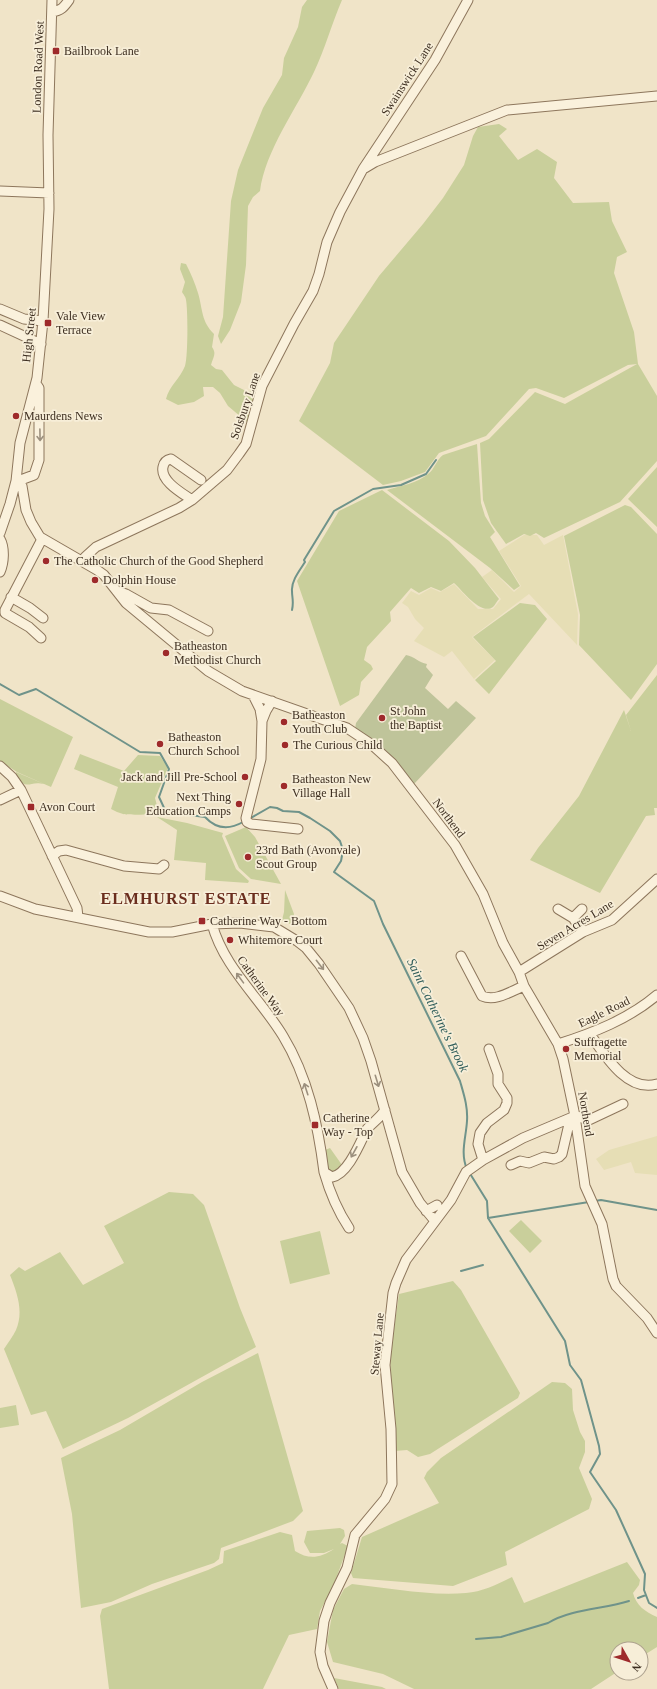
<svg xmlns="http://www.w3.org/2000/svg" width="657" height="1689" font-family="'Times New Roman',serif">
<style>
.farmland{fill:#e6deb5}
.green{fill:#c9cf9b}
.cemetery{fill:#bfc49a}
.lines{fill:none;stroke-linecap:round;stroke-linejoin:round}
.stream{stroke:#6f938a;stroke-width:2}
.minor-casing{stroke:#8d765c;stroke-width:11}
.minor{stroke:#faf1dc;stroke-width:9}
.oneway{stroke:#9c907e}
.poi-dot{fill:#9e2a2b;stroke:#f7eed8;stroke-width:1.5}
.labels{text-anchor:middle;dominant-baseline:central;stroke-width:3.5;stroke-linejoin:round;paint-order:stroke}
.poi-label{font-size:12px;fill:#3d2e20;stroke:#f7eed8;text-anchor:start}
.street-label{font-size:12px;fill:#3d2e20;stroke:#f7eed8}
.water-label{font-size:13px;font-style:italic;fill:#2f5d5a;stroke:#f7eed8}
.district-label{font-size:16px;font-weight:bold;letter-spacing:1px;fill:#6b2e1e;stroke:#f7eed8}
</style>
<rect width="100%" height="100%" fill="#f0e4c8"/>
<path class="farmland" d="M524,535H537L544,545L563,535L578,614L577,645L529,594L472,637L495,660L474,679L452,651L444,657L414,641L424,628L415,619L408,607L402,603L411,591L419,595L431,588L440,592L454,584L478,609H493L501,599L482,577L492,570L514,592L521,586L499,551Z
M657,1136V1175L635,1173L631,1162L604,1170L596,1159L609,1150Z"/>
<path class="green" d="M307,0H342C332,23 325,49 314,72C297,108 265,151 260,191L253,197L248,206L246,265L241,302L230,330L221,344L218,336L223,317L231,201L238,170L263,108L282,75L284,58L298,27L302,7Z
M499,124L507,129L499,136L518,160L537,149L557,162L554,178L573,203L609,202L612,221L627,252L617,257L614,273L634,332L638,364L657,396V461L620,502L544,538L536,533L530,536L524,534L506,544L491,523L483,500L480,443L489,439L535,392L565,404L637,364L628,365L564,398L536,388L529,389L486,436L439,453L425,472L401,481L383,485L299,421L330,363L334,343L379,276L423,224L443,198L464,165L473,136L478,127Z
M181,263L186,264C191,274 195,283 198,293C203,310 201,321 214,334L212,347C217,354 213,357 211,365L216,369L222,370L234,385L248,392L254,389H257L247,422L228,406L220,393L213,387H203L204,396L194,402L178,405L166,399C169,386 180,379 185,366C188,357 188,310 186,300C186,297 183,294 182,292L185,282L180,269Z
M477,444L481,503L485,516L495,532L490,537L520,586L514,590L490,568L387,490C400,486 418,483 428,474C435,469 436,460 443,455Z
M657,467V527L628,499Z
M382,490L449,541L475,568L499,599C497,601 495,605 493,607C481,616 462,590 454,583L441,591L431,587L419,593L411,588L390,612L391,621L367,647L364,660L371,665L373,669L361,682L359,695L340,706L297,581L339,511Z
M625,505L631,507L657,534V664L631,700L579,645L580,615L564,536Z
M520,603L535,605L547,619L489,694L475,680L496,661L473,637Z
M657,675V808H654L655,815L646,816L600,893L530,860L538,848L579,796L624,710L631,731L626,715Z
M0,699L73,737L51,787L17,772L0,761Z
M80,754L124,771L138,755L160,756L168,768L155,798L159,813C155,815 128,815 123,814C119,813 115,811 111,809L118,787L74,769Z
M16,772L44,784C28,780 29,792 15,776Z
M157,817L187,823L223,833L222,836L236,869L249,881L248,883L205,880L206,863L174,860L177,830Z
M246,827L255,837L281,884L251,879L239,868L225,836Z
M285,890L294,914L292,925L282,920L284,912Z
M330,1148L342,1165L338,1170L334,1172L328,1169L325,1150Z
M169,1192L193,1194L204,1205L240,1308L256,1347L128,1418L63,1449L46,1411L31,1415L4,1349C8,1343 13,1336 16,1330C24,1311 17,1293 10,1275L19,1267L25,1271L60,1252L83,1285L124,1263L104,1226Z
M521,1220L542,1241L530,1253L509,1231Z
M320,1231L330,1274L290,1284L280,1241Z
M453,1281L461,1290L520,1393L518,1398L430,1454L418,1457L407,1450L395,1451L390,1357L399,1294Z
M258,1353L303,1511L293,1521L221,1548L219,1559L214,1563L152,1584L111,1602L81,1608L72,1514L61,1458L120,1430L202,1382Z
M552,1382L565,1383L572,1389L573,1410L580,1432L585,1441V1452L579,1468L592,1499L589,1509L505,1552L507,1565L453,1586L353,1578L351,1573L362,1537L439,1503L424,1478L427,1472L441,1458Z
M16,1405L19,1425L0,1428V1408Z
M340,1528L344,1530L345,1536L340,1544L342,1543L348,1546L333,1587L320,1611L317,1629L289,1635L263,1689H109L100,1616L102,1609L208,1570L223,1563L224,1551L280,1532L292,1535L295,1551C309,1560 320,1558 334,1549L324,1553H310L304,1542L307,1531Z
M627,1562L640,1580L639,1585L633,1593C636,1605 645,1612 657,1617V1647L641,1657V1649H617V1672L591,1689H414L383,1674L333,1662L327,1642L333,1610L344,1589L352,1584C389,1588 428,1596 466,1593C482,1592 498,1584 512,1577L524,1603Z
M334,1678L382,1687L386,1689H339Z"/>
<path class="cemetery" d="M406,655C414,656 419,663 427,664L426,667L433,675L425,688L448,709L456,701L476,718L414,784L355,729L356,723Z"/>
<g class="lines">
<path class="stream" d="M292,610C294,602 292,598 292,591C291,581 300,570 305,562L304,560L334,511L373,489L401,485L426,474L436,460
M0,684L19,695L36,689L140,752L160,753L169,769L159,797L166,812L205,817C216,829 229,830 243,822
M249,819L270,807L277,808L283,811L299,812L310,818L330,831L340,841L343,850L341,861L334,872L374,901L383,924L460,1081C464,1095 468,1107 467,1121C466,1138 460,1153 467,1169
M469,1172L487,1201L488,1218L565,1341L570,1365L581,1380L599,1446L600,1454L590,1472L616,1510L645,1574L644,1590L649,1603L657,1608
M595,1201L601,1200L657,1210
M488,1218L589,1202
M461,1271L483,1265
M638,1598L646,1595
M476,1639L501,1637L548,1623C571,1609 604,1609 629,1601"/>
<defs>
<path id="minor" d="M52,12C61,11 64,7 69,0
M365,168L375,162L507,110L657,96
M0,191L49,193
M0,309L24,319L43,321
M0,325L41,344
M16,481L22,486L26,510L31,522L40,537L97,570L104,575L126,603L208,671L242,691L347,728L371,744L392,763L455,845L483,894L503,943L519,972L524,986L558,1044L563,1059L575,1116L585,1186L602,1224L613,1279L616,1286L647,1318L657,1333
M18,481L34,475L39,460V388L37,385
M192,500C182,493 160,481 163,467C164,462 166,460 171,459L201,480
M0,533L10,504L16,481L20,443L37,378L43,321L49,209L48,135L52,0
M0,539C5,548 4,563 0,572
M84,562L85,557L96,547L179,508L192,500L227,470L239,454L246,444L262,386L294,324L313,291L319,274L327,242L340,212L363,169L435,60L468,0
M117,591L126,594L151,608L169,610L208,631
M11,597L30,608L43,618
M41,638L29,627L5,613V610L42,539
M253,695L260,709L262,721L266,711L272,701
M262,721L261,759L246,818L247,822L251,824L298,829
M0,766L12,777L21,790L77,908L78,917
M0,800L21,790
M52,856L59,851L66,850L124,866L159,869L164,865
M0,896L35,909L149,932H172L212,924L240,923L274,927L297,941L306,948L319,964L349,1008L363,1038L371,1061L402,1172L420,1203L435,1221
M558,909L573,918L583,932
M573,918L582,909
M212,924C224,968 260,998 283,1036C308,1077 318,1125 324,1172L332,1177C348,1174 360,1143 367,1129C373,1122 380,1118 385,1110
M461,956L482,996C496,1002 511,991 524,986
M519,972L583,932L612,920L657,879
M590,1034C604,1054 627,1093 657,1084
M558,1044C593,1033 629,1019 657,995
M483,1160L478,1144L480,1133L487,1123L504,1110L507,1103V1098L498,1084V1074L489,1049
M511,1165L520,1161L529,1163L544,1157L554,1159L559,1157L562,1154L569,1124L575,1116
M324,1172C330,1193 337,1210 349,1228
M426,1211L437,1205
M333,1689L323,1666L320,1652L324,1621L330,1603L347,1568L355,1535L385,1499L392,1484L391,1429L385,1365L393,1293L396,1283L406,1260L451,1200L466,1172L483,1160L523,1138L575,1116C581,1116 583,1120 589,1120L623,1104"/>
</defs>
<use href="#minor" class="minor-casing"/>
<use href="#minor" class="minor"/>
</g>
<defs><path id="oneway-shaft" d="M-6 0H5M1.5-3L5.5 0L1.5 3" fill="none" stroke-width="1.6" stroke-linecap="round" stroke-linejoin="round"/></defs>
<g class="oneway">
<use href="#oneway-shaft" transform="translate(40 435) rotate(89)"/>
<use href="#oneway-shaft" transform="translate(320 965) rotate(52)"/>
<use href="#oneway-shaft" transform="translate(240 978) rotate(-126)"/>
<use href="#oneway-shaft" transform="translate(377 1081) rotate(73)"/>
<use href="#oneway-shaft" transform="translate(306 1089) rotate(-108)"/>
<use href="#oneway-shaft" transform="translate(354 1152) rotate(119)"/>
</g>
<g class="poi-dot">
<rect x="52" y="47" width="8" height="8" rx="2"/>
<rect x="44" y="319" width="8" height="8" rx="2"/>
<circle cx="16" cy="416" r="4"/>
<circle cx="46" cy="561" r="4"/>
<circle cx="95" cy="580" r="4"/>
<circle cx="166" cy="653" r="4"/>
<circle cx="382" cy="718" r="4"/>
<circle cx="284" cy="722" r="4"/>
<circle cx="160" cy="744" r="4"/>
<circle cx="285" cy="745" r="4"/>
<circle cx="245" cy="777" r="4"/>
<circle cx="284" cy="786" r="4"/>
<circle cx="239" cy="804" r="4"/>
<rect x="27" y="803" width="8" height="8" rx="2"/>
<circle cx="248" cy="857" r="4"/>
<rect x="198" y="917" width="8" height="8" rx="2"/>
<circle cx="230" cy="940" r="4"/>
<circle cx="566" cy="1049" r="4"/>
<rect x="311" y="1121" width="8" height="8" rx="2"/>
</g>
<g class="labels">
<g class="poi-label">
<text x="64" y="51">Bailbrook Lane</text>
<text x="56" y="316">Vale View<tspan x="56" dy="14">Terrace</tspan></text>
<text x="24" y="416">Maurdens News</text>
<text x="54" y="561">The Catholic Church of the Good Shepherd</text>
<text x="103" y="580">Dolphin House</text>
<text x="174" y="646">Batheaston<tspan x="174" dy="14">Methodist Church</tspan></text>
<text x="390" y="711">St John<tspan x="390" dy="14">the Baptist</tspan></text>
<text x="292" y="715">Batheaston<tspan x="292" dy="14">Youth Club</tspan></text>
<text x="168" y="737">Batheaston<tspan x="168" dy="14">Church School</tspan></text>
<text x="293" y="745">The Curious Child</text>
<text x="237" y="777" text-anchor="end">Jack and Jill Pre-School</text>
<text x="292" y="779">Batheaston New<tspan x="292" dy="14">Village Hall</tspan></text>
<text x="231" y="797" text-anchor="end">Next Thing<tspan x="231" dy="14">Education Camps</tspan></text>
<text x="39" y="807">Avon Court</text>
<text x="256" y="850">23rd Bath (Avonvale)<tspan x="256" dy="14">Scout Group</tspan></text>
<text x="210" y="921">Catherine Way - Bottom</text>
<text x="238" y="940">Whitemore Court</text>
<text x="574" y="1042">Suffragette<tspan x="574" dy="14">Memorial</tspan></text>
<text x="323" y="1118">Catherine<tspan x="323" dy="14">Way - Top</tspan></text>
</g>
<g class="street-label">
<text transform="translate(38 67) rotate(-88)">London Road West</text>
<text transform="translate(407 79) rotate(-57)">Swainswick Lane</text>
<text transform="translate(29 335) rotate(-84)">High Street</text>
<text transform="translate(245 406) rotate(-71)">Solsbury Lane</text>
<text transform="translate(449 818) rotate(53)">Northend</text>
<text transform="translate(575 925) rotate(-31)">Seven Acres Lane</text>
<text transform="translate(261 986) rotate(54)">Catherine Way</text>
<text transform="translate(604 1012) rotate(-26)">Eagle Road</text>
<text transform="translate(586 1114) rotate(80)">Northend</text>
<text transform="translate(377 1344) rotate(-85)">Steway Lane</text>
</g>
<g class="water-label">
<text transform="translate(438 1015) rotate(64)">Saint Catherine's Brook</text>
</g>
<g class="district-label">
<text x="186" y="898">ELMHURST ESTATE</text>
</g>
</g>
<g transform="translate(629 1661) rotate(129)"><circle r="19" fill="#f7eed8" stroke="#ada18e"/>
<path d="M0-3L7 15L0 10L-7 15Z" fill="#9e2a2b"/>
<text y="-6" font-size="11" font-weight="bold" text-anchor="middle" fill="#3d2e20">N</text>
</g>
</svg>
